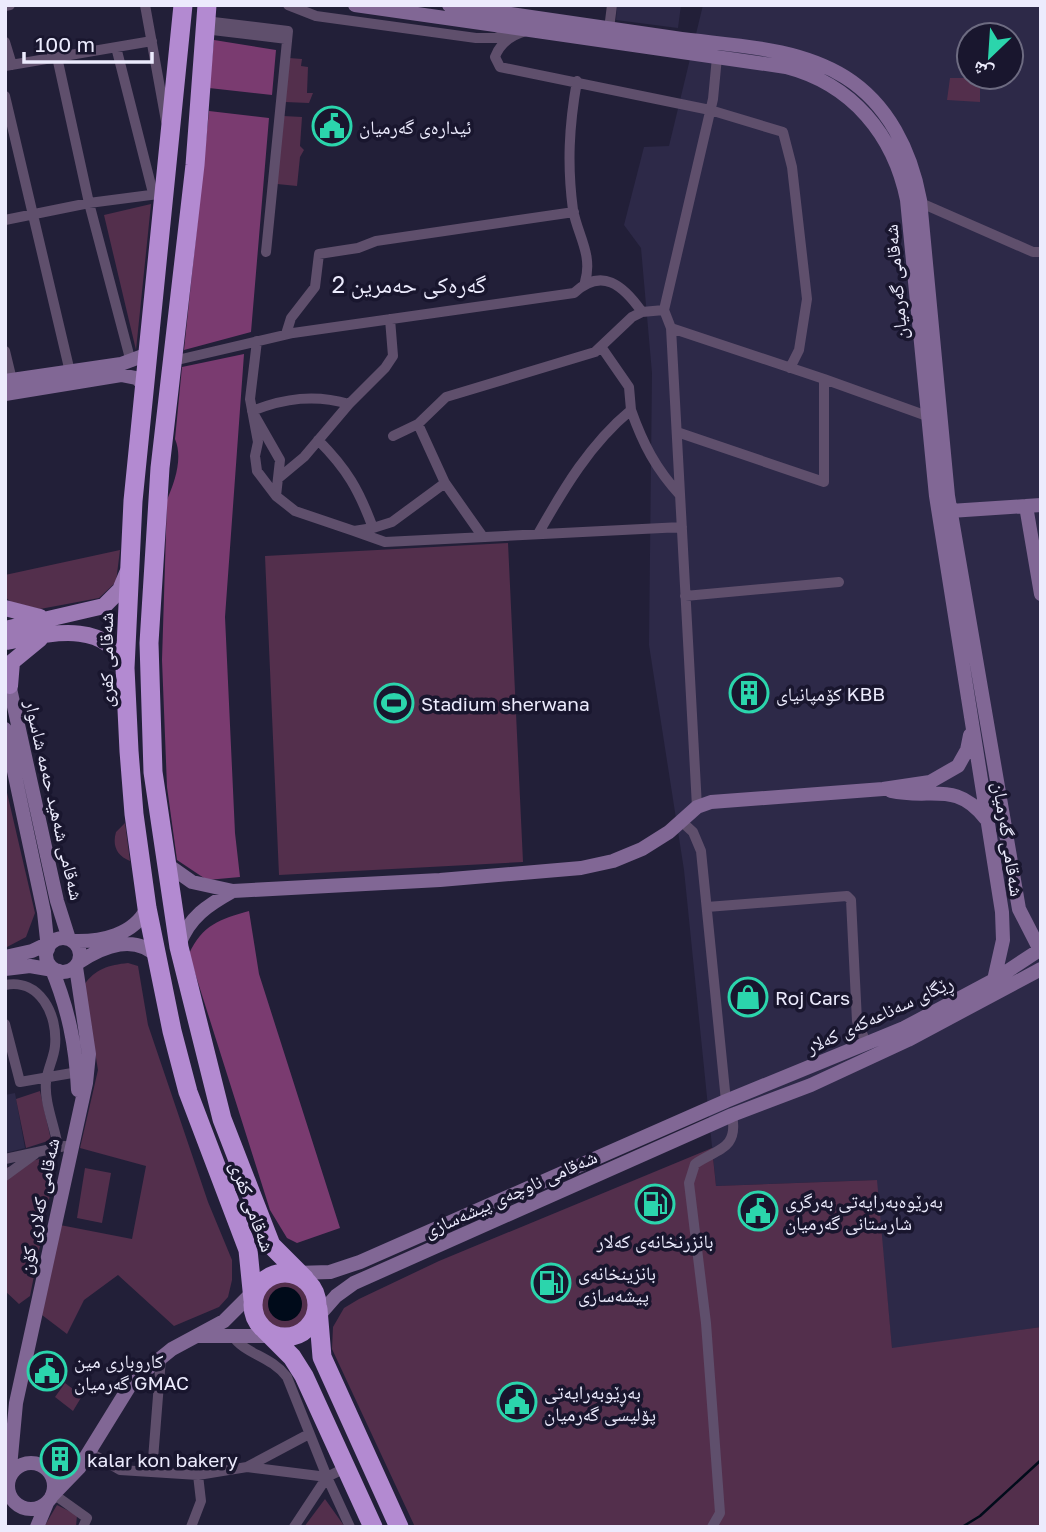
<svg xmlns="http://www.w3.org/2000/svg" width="1046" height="1532" font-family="'Golos Text','Noto Naskh Arabic',sans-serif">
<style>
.built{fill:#2d2948;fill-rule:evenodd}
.green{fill:#532f4c}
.forest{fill:#7a3b70}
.water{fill:#000b1a}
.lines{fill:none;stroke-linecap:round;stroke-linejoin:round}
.stream{stroke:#000b1a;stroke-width:2.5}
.street{stroke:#5f4f6c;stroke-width:10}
.secondary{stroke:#816795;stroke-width:14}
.primary{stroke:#9c79b4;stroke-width:16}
.highway{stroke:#b38ad1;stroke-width:19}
.labels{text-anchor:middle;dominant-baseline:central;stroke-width:7;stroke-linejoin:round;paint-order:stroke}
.poi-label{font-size:19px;fill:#ecebfd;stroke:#19162e;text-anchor:start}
.street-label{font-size:19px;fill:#ecebfd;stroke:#19162e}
.quarter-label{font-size:23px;fill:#ecebfd;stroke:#19162e}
</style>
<rect width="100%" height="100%" fill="#221f38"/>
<path class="built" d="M617,5H681L678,28L616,20Z
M703,5H1041V1327L892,1349L876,1180L716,1186L684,870L649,645L652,373L641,248L624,225L644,147L669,146ZM969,35H1011V77H969Z
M15,1093L25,1148L5,1153V1095Z"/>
<path class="green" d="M289,58L302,59L301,66L308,67L307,93H313L309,103L285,102Z
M950,78H980V102L947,100Z
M283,116L302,117L300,146L304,150L300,157L297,186L277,184Z
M151,204L136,350L104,215Z
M508,543L523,862L279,875L265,556Z
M120,550L116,582L99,598L40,609L11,602L5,597V575Z
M5,784L35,913L26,937L7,947Z
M125,823L130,861C117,856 112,846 116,832Z
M128,963L138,966L148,1025L208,1202L232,1260V1280L228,1297L219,1307L174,1326L118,1275L84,1300L67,1334L42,1315L60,1225L132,1239L146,1166L80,1148L98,1070L84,985C95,969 109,965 128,963Z
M40,1091L51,1140L26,1148L16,1099Z
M712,1148L716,1186L877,1180L892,1348L1041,1327V1527H415L332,1349L333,1327L344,1308L359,1299L439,1261Z
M58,1154L30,1296L19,1304L5,1291V1168Z
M85,1168L111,1173L102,1223L77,1218Z
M261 1304a24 24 0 1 1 48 0a24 24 0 1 1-48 0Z
M65,1383L82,1396L73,1411L55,1397Z
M325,1499L345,1527H304Z
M57,1505L77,1515L76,1527H44Z"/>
<path class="forest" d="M214,40L276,50L272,95L209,88Z
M209,111L269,118L251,332L184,350Z
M244,354L225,617L235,833L240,877L207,880L177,860L167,787L162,660L167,500C175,481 183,458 175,439L182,367Z
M249,911L259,974L340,1228L297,1243L287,1238L270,1210L189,954C202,925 220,919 249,911Z"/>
<path class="water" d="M268 1304a17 17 0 1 1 34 0a17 17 0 1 1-34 0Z"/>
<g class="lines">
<path class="stream" d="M962,1527L980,1516L1041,1460"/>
<path class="street" d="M145,5L166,121
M288,5L316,16L476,38H496L511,32
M5,6L10,5
M205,21L288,31L266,252
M204,29L287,39
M609,29L612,5
M526,31C512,35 500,43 495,57L500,67L710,110L783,132L792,167L807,299L799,350L790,368
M5,42L12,65
M116,47L153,193
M57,57L89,203L131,362
M5,66L152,41
M577,81C569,126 567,165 573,210C578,236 593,255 585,282
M5,96L70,372
M921,203L1033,252H1041
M5,220L89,203L166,193
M671,328L824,379V482L677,432
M286,334L291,318L315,287L319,254L358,248L376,241L574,212
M257,341L250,399L258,442L255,456L257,471L276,496L295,511L354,531L373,528L392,522L445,483L418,424
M5,351L12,380
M173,361L293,333L574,293C602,267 623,285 642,312
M824,379L927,416
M631,410C643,444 656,469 680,495
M393,436L418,424L446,397L595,352L632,317L642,312L664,310
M318,440C347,469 359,490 373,528
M280,477L304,457L349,404L385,368L393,356L390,319
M445,483L483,537
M276,496L280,460L252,411C285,398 315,394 349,404
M354,531L385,542L682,527
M538,534C564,488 590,444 631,410L629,387L602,348
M685,596L839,582
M697,807L671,328L664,310L713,99L717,57
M681,821L693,832L701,851L726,1101
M707,907L847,896L851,900L857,1021L867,1045
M5,985C40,978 58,1015 55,1046C54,1058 47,1070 46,1082C44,1102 55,1127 58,1147
M5,1024L20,1082L78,1072
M5,1159L65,1146
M5,1176L35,1154
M232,1335C245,1355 270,1355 287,1377L327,1477L350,1527
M89,1452L120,1470L198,1475L247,1467L327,1477
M247,1467L309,1434
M152,1472L161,1358
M51,1497L59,1498L87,1518L83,1527
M191,1527L201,1501L198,1475
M294,1527L327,1477L345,1468
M712,1527L720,1513L706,1323L689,1183L695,1164C716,1149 739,1150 732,1115"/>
<path class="secondary" d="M355,5L786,67C852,84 894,135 907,200L936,496L1002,912L1003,940L994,980
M449,5C525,16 600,27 675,38C732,46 795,46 845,77C888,104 911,151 920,200L948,496L1019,909L1040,950
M5,381L121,364L148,354
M5,394L121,375L136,378L145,385
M1041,505L1026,506L1041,594
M950,511L1026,506
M7,675L57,901L69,939
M5,729L44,912L48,949
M891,791C931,800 956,780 986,819
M165,863L192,882L233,891L440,880L581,868L613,861L642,849L669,832L697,807L711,802L883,789L930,782L958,766L967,750L970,735
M46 955a17 17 0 1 1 34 0a17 17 0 1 1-34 0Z
M73,941C101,942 134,935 147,908
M179,945C189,917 208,905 233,891
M5,957L32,951L53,941
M79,962C104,946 135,933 159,958
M51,967C68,1008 76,1045 78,1090
M5,969L30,966L59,971
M295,1273L330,1272L360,1262L726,1101L904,1028L994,980L1041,949
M315,1320L336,1296L354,1283L732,1115L811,1085L908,1040L1041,969
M199,1336H276
M8 1486a23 23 0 1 1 46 0a23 23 0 1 1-46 0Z
M9,1478L16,1403L86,1083L89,1054L76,967
M51,1497L79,1468L129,1387L141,1374L172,1349L224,1321L255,1290
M37,1527L47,1503"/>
<path class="primary" d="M5,608L40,617
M5,629L104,606L120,590L127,573
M5,642C48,634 107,618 125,668
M10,686L12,662L40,639"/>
<path class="highway" d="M183,5L133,501L125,668L129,751L134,814L147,908L172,1031L188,1092L248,1250L253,1300
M207,5L195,165L160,468L149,643L153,772L179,947L222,1119L271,1245L305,1279
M253 1305a32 32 0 1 1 64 0a32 32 0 1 1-64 0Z
M318,1309L322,1357L399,1527
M265,1330L292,1357L304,1376L373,1527"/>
</g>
<defs>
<symbol id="civic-ring" viewBox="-11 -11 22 22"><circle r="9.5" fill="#19162e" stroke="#2bd5ac" stroke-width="1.5"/><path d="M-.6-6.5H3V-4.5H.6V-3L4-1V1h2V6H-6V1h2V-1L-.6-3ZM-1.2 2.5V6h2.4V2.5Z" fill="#2bd5ac"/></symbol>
<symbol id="building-ring" viewBox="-11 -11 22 22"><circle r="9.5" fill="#19162e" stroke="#2bd5ac" stroke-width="1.5"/><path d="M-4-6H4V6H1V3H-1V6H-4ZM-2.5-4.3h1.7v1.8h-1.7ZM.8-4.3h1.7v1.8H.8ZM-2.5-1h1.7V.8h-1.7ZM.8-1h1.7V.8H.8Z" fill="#2bd5ac"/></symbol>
<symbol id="stadium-ring" viewBox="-11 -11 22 22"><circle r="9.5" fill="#19162e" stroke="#2bd5ac" stroke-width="1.5"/><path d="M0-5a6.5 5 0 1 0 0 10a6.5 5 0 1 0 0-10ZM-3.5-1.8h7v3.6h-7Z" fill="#2bd5ac"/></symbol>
<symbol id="shop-ring" viewBox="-11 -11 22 22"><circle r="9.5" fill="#19162e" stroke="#2bd5ac" stroke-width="1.5"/><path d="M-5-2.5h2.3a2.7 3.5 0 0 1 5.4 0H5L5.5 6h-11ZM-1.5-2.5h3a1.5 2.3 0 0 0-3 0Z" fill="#2bd5ac"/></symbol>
<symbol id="fuel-ring" viewBox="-11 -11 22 22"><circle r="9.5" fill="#19162e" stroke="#2bd5ac" stroke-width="1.5"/><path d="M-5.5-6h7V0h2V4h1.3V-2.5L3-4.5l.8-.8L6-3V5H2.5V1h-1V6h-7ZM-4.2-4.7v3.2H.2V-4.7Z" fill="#2bd5ac"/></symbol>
</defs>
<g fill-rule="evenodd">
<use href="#civic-ring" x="310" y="104" width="44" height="44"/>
<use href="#building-ring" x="727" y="671" width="44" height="44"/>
<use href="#stadium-ring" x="372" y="681" width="44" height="44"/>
<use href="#shop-ring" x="726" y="975" width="44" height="44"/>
<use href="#fuel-ring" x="633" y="1182" width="44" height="44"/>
<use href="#civic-ring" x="736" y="1189" width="44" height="44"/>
<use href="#fuel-ring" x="529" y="1261" width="44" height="44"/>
<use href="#civic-ring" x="25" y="1349" width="44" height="44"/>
<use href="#civic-ring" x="495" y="1380" width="44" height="44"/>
<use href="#building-ring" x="38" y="1437" width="44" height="44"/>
</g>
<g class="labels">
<g class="poi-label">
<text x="359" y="126">ئیدارەی گەرمیان</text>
<text x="776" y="693">کۆمپانیای KBB</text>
<text x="421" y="703">Stadium sherwana</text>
<text x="775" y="997">Roj Cars</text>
<text x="785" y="1200">بەرێوەبەرایەتی بەرگری<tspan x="785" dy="22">شارستانی گەرمیان</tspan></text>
<text x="655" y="1240" text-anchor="middle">بانزرنخانەی کەلار</text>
<text x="578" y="1272">بانزینخانەی<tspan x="578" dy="22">پیشەسازی</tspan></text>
<text x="74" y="1360">کاروباری مین<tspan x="74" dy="22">گەرمیان GMAC</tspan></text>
<text x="544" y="1391">بەڕێوبەرایەتی<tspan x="544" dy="22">پۆلیسی گەرمیان</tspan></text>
<text x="87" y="1459">kalar kon bakery</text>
</g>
<g class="street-label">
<text transform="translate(895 282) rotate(-95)">شەقامی گەرمیان</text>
<text transform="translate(105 660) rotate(-90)">شەقامی کفری</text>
<text transform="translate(55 800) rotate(77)">شەقامی شەهید حەمە شاسوار</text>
<text transform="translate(1009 839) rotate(81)">شەقامی گەرمیان</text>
<text transform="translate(879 1014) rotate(-25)">ڕێگای سەناعەکەی کەلار</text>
<text transform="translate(510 1193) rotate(-24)">شەقامی ناوچەی پیشەسازی</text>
<text transform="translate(38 1206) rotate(-78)">شەقامی کەلاری کۆن</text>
<text transform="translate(253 1206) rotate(70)">شەقامی کفری</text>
</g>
<g class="quarter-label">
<text x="409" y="284">گەرەکی حەمرین 2</text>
</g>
</g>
<rect width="1046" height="1532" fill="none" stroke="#ecebfd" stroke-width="14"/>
<g transform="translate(990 56) rotate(205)"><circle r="33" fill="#19162e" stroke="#6d6b81" stroke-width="2"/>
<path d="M0-5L12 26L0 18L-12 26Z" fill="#2bd5ac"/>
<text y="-10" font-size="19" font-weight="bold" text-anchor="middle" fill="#ecebfd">ش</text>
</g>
<path d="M24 52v10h128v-10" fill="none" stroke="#ecebfd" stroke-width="3.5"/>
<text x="35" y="52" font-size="21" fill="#ecebfd" stroke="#19162e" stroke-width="5" paint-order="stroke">100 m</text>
</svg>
